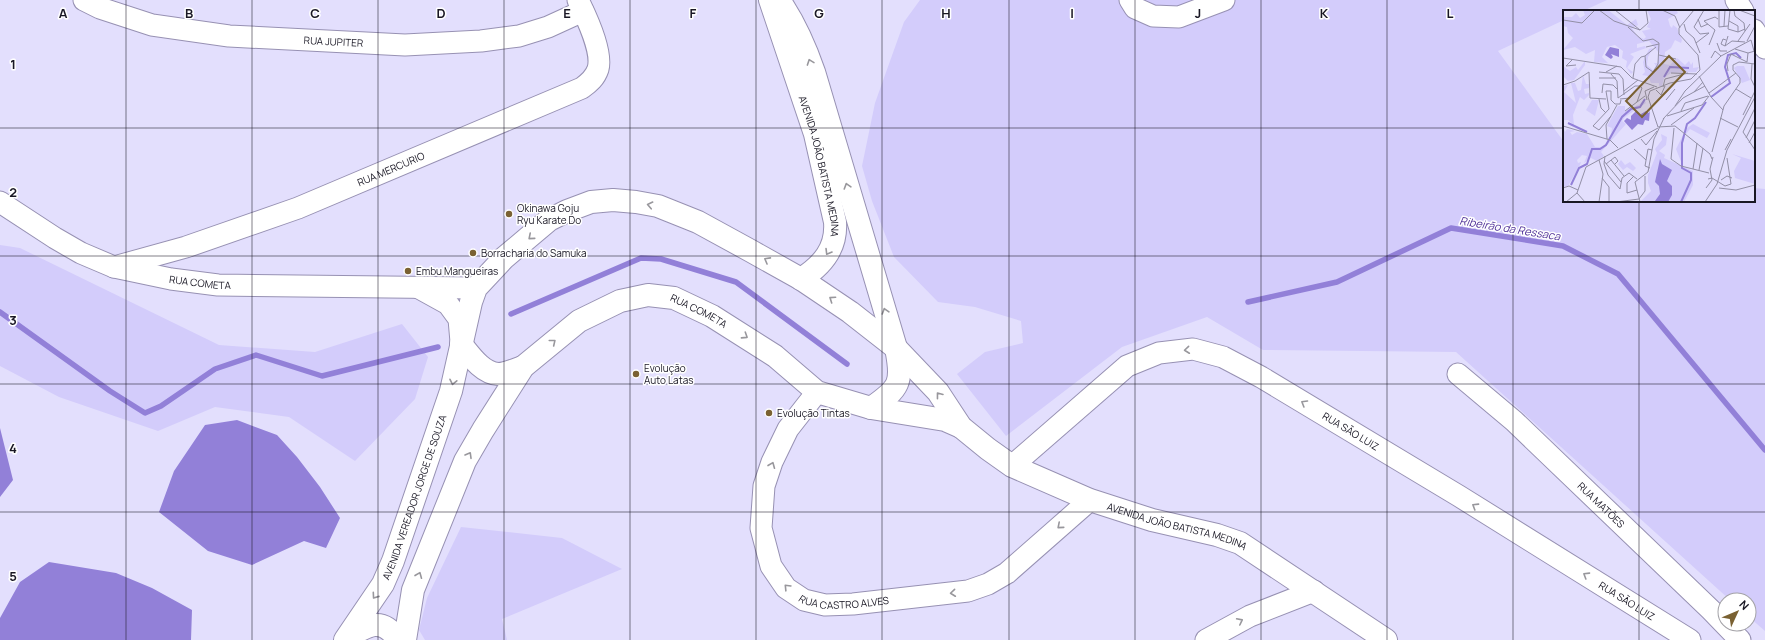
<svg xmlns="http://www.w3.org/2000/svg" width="1765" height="640" font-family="Manrope,sans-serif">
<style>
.green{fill:#d3ccfb}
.water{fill:#9280d8}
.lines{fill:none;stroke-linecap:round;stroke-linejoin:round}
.stream{stroke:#9280d8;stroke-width:5.5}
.minor-casing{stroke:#9791b3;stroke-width:23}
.secondary-casing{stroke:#9791b3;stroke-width:24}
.minor{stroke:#fff;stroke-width:21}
.secondary{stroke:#fff;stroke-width:22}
.oneway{stroke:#98979c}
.grid{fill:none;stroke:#191724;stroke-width:1;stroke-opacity:0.55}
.poi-dot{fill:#7a6132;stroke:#fff;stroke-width:1.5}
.labels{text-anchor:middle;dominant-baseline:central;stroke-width:3;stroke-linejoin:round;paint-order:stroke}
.street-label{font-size:10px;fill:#191724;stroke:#fff}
.poi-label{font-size:10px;fill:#191724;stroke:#fff;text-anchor:start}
.water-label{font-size:11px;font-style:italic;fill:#513299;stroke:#fff}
.inset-river{fill:none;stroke:#9280d8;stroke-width:2}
.inset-road{fill:none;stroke:#928fa6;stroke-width:1}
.view{fill:#7a6132;fill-opacity:0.15;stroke:#7a6132;stroke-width:2}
.inset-edge{fill:none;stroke:#191724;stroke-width:2}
.grid-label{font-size:13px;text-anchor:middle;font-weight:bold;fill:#191724;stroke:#fff;stroke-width:3;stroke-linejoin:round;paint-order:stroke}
</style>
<rect width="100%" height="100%" fill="#e3dffd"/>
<path class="green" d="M920,0H1607L1583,11H1564V20L1498,51L1564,142V201H1754V188L1765,189V631L1749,617V600H1730L1456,352L1263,350L1207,317L1122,347L1006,436L957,374L985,352L1023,343L1021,321L975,307L938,302L894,257L872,201L862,166L875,103L904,22Z
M0,245L20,248L219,345L315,352L402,324L428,357L415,399L355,461L289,417L215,407L158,431L59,397L0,366Z
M461,527L562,538L622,569L502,619L507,640H425L419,630L427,598Z"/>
<path class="water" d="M237,420L277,435L297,457L320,487L340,518L326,548L304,541L252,565L208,551L159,512L174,471L205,425Z
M0,428L13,480L0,497Z
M49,562L116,573L152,588L192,610L191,640H0V618L20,582Z"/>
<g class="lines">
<path class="stream" d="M1248,302L1337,282L1451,228L1563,246L1618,274L1765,450
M0,312L110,391L145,413L161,406L215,369L256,355L322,376L438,347
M511,314L641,258L661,259L736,282L847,364"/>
<defs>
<g id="minor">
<path id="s1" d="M84,0L100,8L152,25L229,36L405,45L481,41L519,36L548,27L583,11"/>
<path d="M1130,0L1135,8L1153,16L1179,17L1224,0"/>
<path d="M1736,0L1743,11"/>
<path d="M1754,30L1765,48"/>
<path id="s2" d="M0,202L55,238L81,253L114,267L171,279L218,285L476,288"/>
<path id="s3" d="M114,267L186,247L298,208L582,88C589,83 595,78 598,69C603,52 586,16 578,0"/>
<path d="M419,288L448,304L459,319L461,342"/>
<path id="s4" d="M1458,374L1514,421L1711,610L1740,640"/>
<path id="s5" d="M817,392L788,429L772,462L764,486L761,528L771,566L786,588L804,600L825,605L853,604L968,591L988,584L1007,573L1090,500"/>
<path id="s6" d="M1012,466L1127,366L1159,353L1193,349L1223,357L1261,377L1459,496L1690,640"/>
<path d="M1206,640L1250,616L1314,591"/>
</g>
<g id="secondary">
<path id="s7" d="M770,0L815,134L835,222C837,248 823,265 801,279"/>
<path d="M779,0C795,23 805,46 814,72L896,348C903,383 900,388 871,408"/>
<path d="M461,344C470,355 482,373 498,374C506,374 516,369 523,367"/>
<path d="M347,638C366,626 382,615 398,640"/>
<path id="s8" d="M345,640L383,584L393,561L451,391L471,302L476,288L504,258L549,220L567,211L591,202L613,200L636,202L658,206L698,222L751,251L801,279L850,312L896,348L938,392L961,427L988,449L1012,466L1090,500L1152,520L1217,535L1240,543L1386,640"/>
<path id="s9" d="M405,640L413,590L465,461L483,430L523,367L579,321L620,301L648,295L674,298L712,316L775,356L817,392L871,408L945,420L961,427"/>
</g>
</defs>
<use href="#minor" class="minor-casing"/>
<use href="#secondary" class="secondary-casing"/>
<use href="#minor" class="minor"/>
<use href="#secondary" class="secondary"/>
</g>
<defs><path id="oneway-chevron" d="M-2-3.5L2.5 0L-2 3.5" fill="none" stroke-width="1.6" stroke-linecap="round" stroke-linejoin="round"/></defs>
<g class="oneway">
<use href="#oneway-chevron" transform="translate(810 62) rotate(-110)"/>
<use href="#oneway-chevron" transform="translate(847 186) rotate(-107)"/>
<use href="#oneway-chevron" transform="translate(650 205) rotate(-168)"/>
<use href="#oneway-chevron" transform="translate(531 237) rotate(139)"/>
<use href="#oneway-chevron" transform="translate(828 252) rotate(121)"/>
<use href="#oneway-chevron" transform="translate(767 260) rotate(-151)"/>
<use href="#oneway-chevron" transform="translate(832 299) rotate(-146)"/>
<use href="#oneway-chevron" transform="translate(885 311) rotate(-107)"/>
<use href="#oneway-chevron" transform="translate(745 336) rotate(33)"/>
<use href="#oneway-chevron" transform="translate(553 342) rotate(-39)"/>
<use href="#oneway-chevron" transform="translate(1187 350) rotate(174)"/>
<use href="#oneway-chevron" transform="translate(453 382) rotate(102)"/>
<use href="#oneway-chevron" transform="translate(939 395) rotate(-128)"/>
<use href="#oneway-chevron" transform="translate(1304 403) rotate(-149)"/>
<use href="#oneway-chevron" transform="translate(469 455) rotate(-60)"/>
<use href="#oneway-chevron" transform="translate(772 465) rotate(-68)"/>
<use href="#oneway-chevron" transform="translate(1475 506) rotate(-148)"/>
<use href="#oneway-chevron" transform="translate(1060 526) rotate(139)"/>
<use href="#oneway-chevron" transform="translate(419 575) rotate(-68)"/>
<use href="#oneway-chevron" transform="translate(1586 575) rotate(-148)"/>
<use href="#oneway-chevron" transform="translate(787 587) rotate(-134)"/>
<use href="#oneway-chevron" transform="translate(953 593) rotate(174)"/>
<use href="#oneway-chevron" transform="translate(375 596) rotate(125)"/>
<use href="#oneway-chevron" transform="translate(1240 621) rotate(-27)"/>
</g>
<path class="grid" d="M126,0V640M252,0V640M378,0V640M504,0V640M630,0V640M756,0V640M882,0V640M1009,0V640M1135,0V640M1261,0V640M1387,0V640M1513,0V640M1639,0V11M0,128H1564M1754,128H1765M1639,201V640M0,256H1765M0,384H1765M0,512H1765"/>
<g class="poi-dot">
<circle cx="509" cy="214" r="4"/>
<circle cx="473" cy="253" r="4"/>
<circle cx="408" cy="271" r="4"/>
<circle cx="636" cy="374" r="4"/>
<circle cx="769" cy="413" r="4"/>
</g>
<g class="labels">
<g class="street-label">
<text stroke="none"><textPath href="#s1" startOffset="255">RUA JUPITER</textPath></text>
<text stroke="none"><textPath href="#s7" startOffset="174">AVENIDA JOÃO BATISTA MEDINA</textPath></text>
<text stroke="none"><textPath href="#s3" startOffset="294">RUA MERCURIO</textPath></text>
<text stroke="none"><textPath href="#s2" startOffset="219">RUA COMETA</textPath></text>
<text stroke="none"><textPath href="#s9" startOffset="501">RUA COMETA</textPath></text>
<text stroke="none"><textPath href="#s6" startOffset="400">RUA SÃO LUIZ</textPath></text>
<text stroke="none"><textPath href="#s8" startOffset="160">AVENIDA VEREADOR JORGE DE SOUZA</textPath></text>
<text stroke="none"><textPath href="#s4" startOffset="194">RUA MATÕES</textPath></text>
<text stroke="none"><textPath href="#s8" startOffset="1213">AVENIDA JOÃO BATISTA MEDINA</textPath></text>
<text stroke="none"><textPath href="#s5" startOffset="279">RUA CASTRO ALVES</textPath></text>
<text stroke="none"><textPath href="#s6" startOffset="724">RUA SÃO LUIZ</textPath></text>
</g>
<g class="poi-label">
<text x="517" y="208">Okinawa Goju<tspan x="517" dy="12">Ryu Karate Do</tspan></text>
<text x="481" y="253">Borracharia do Samuka</text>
<text x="416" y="271">Embu Mangueiras</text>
<text x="644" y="368">Evolução<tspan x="644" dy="12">Auto Latas</tspan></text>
<text x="777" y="413">Evolução Tintas</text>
</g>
<g class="water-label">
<text transform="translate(1510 228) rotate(9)">Ribeirão da Ressaca</text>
</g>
</g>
<g transform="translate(1563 10)">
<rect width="192" height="192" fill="#e3dffd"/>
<path d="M20,0H45L64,15L73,9L75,15L69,18L74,26L81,29L83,27L79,21L88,19L84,17L88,9L84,0H113L115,3L105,9L107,16L109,18L110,15L114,18L119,30L118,33L112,30L108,38L102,42L101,54L107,55L114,48L122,55L126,51L128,55L130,52V58L136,57L133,62L108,63L101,68L99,76H96V73H88L85,66L79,65L82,62L80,52L86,39L90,38L85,47L84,55L90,60L93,56L91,53H94L97,44L86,31L74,34V38L82,36L83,38L67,44L71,47L64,58L70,62L68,64L63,57L64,51L59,48L60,41L52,35L44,37L39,47L45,53L31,52L32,40L23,44L12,37L0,40L10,28L5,23L4,17L0,16V7H9L13,3L17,8L22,5ZM22,51V55L11,70L5,71L0,66V56L7,61L13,57L15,60ZM174,56H181L187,70L179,73L171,58ZM20,65L23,74H27L26,78L21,79L22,84L26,83V85L21,90L17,87L10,105L11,115L5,110H0V76L5,75L1,82L13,93L8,73H12L15,81L18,80ZM81,89L83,93L62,107L59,111L63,114L38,142L41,146L34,151L28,148L21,153L24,146L19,145L14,150L15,153L18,152L17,155L5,176L0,177V117L2,122L4,119L12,121L7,122L9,125L14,122L24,124L32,137H38L44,133L48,124L49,118L44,116L55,96H62V101L77,94ZM29,90H36L32,106L23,100ZM130,114L147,123L144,128L127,119L123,124L122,117L124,118ZM98,124L104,127L103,135L96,141L102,145L101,148L130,161V175L121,192L78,191L88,181L85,173V165L94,143L92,139L99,130ZM120,125L122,127L119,135V154L113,139ZM169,144L192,151V174L172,168L171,161L178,148ZM58,150L62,155L67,152L73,158L70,161L64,157L60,160L55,154Z" fill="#d3ccfb"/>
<path d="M47,37L56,39V47L48,44L50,47L48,49L42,45ZM87,100L86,111L82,110L80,115L75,114L69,120L61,111L64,108L68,110V106L73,101L78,107V104L83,101L86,103ZM97,149L99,154L109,160L104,171L109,176V185L105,192L92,191L97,184L96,176L92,172Z" fill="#9280d8"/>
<path class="inset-river" d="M101,67L107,57L126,58M148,87L167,73L162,57L165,45L173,43L178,48M5,113L24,122M8,175L16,158L24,154L29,139H37L43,135L59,107L68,99L77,97L82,89M118,192L128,170V163L119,158V133L124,114L132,108L143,92"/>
<path class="inset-road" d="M36,0L51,11L77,20L85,13L83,0M52,0L77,20M99,0L112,6M141,0L131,17L137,24L146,23M156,0V17L165,16M167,0L165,19L175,22L182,19M171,0L172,6L181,13L182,21M176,0L192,6M112,6L117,18M135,9L138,17L145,14M0,10L19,13L32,0M166,11L175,16V22M121,14L123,21L131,28L137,43M161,16L162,0M65,17L80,31M165,26L162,36L169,31L182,32M175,31L187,14M184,31L192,16M133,33L146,23M154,33L157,41H164M146,35L152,20L141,11L152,7L155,9M162,36L158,34L160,29L163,30M83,37L96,34M172,39L185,43M96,45L113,49M82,46L93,37M0,48L58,57L69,68L94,77M148,48L152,41L158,46M9,50L3,56L13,55M184,52L185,43L192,41M189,54L188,69L192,77M165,61L164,54L168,44L184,52M36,62L56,64L60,69L61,85M43,62L54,56M108,63L134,64M48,64L54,71L55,88M136,66L148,87L160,100M36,68H53M70,68L72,54L78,47L82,46L83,57L90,62L95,54L96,33L90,29L80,31M0,75L12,71L26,62L27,88L43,89M100,77L102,69L125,63M173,79L188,88M93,80L98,85L102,76M61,81L75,70M131,82L140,72M39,83L40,74L50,75L54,79M146,83L173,63M85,87L87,81L107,73L128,69L137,60L135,45L116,24V18L131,0M85,87L95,117L112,116L147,144L149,149M55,88L72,76H77M36,89L38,98L43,103M57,89L67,88L77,76M84,90L82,81L91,77M103,90L112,79M74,92L79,78L77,76M112,96L122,81L158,46L188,30L191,41M192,98L180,122L192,140M62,101L82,86M118,101L122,93L145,86M180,105L192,81M104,106L139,95L146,86M157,108L175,117M100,109L120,88L142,76M108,115L131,98M0,116L47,130L55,138M111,118L108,149L118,156L130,159M36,120L30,116L46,99L43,81H48V90L52,94H57L58,90M36,120L48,106M183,128L192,110M44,129L43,115L54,95M78,129L83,135L94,121M134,133L130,159L146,163M186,133L192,122M71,139L83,150M162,140L168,129M149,142L161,96L177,73V68L170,60V55L176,52L192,54M42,146L41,154L45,165L57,179L59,168L66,163L74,169M36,150L40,164L36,192M48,150L61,166M41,151L58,172M43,154L52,147L55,151L52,154M87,158L82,156L85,139L89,140M136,160L140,138M71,166L64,173V183L74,180M39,168L46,177V192M145,169L149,168L162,176L168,174L164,148M158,170L164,166L169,168M0,178L6,176L15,180M143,178L149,170L147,159L150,147M156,178L173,180L192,175M14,183L22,192M3,192L14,183L23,157L95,118M53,192L76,189L82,181V166M77,192L72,172L85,162L91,129L101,108M142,192L154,174L164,140L192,87"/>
<path class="view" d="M106,46L122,62L79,107L63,91Z"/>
<rect width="192" height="192" class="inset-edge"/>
</g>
<g class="grid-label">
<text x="63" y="18">A</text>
<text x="189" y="18">B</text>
<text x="315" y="18">C</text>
<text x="441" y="18">D</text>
<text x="567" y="18">E</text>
<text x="693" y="18">F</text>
<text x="819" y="18">G</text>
<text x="946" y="18">H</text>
<text x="1072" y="18">I</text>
<text x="1198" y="18">J</text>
<text x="1324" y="18">K</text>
<text x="1450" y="18">L</text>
<text x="13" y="69">1</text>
<text x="13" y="197">2</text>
<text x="13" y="325">3</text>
<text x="13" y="453">4</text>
<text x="13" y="581">5</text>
</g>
<g transform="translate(1737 612) rotate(46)"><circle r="19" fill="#ffffff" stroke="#a3a2a7"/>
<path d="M0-3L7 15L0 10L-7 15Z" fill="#7a6132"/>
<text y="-6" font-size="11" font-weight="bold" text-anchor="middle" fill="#191724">N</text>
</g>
</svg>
